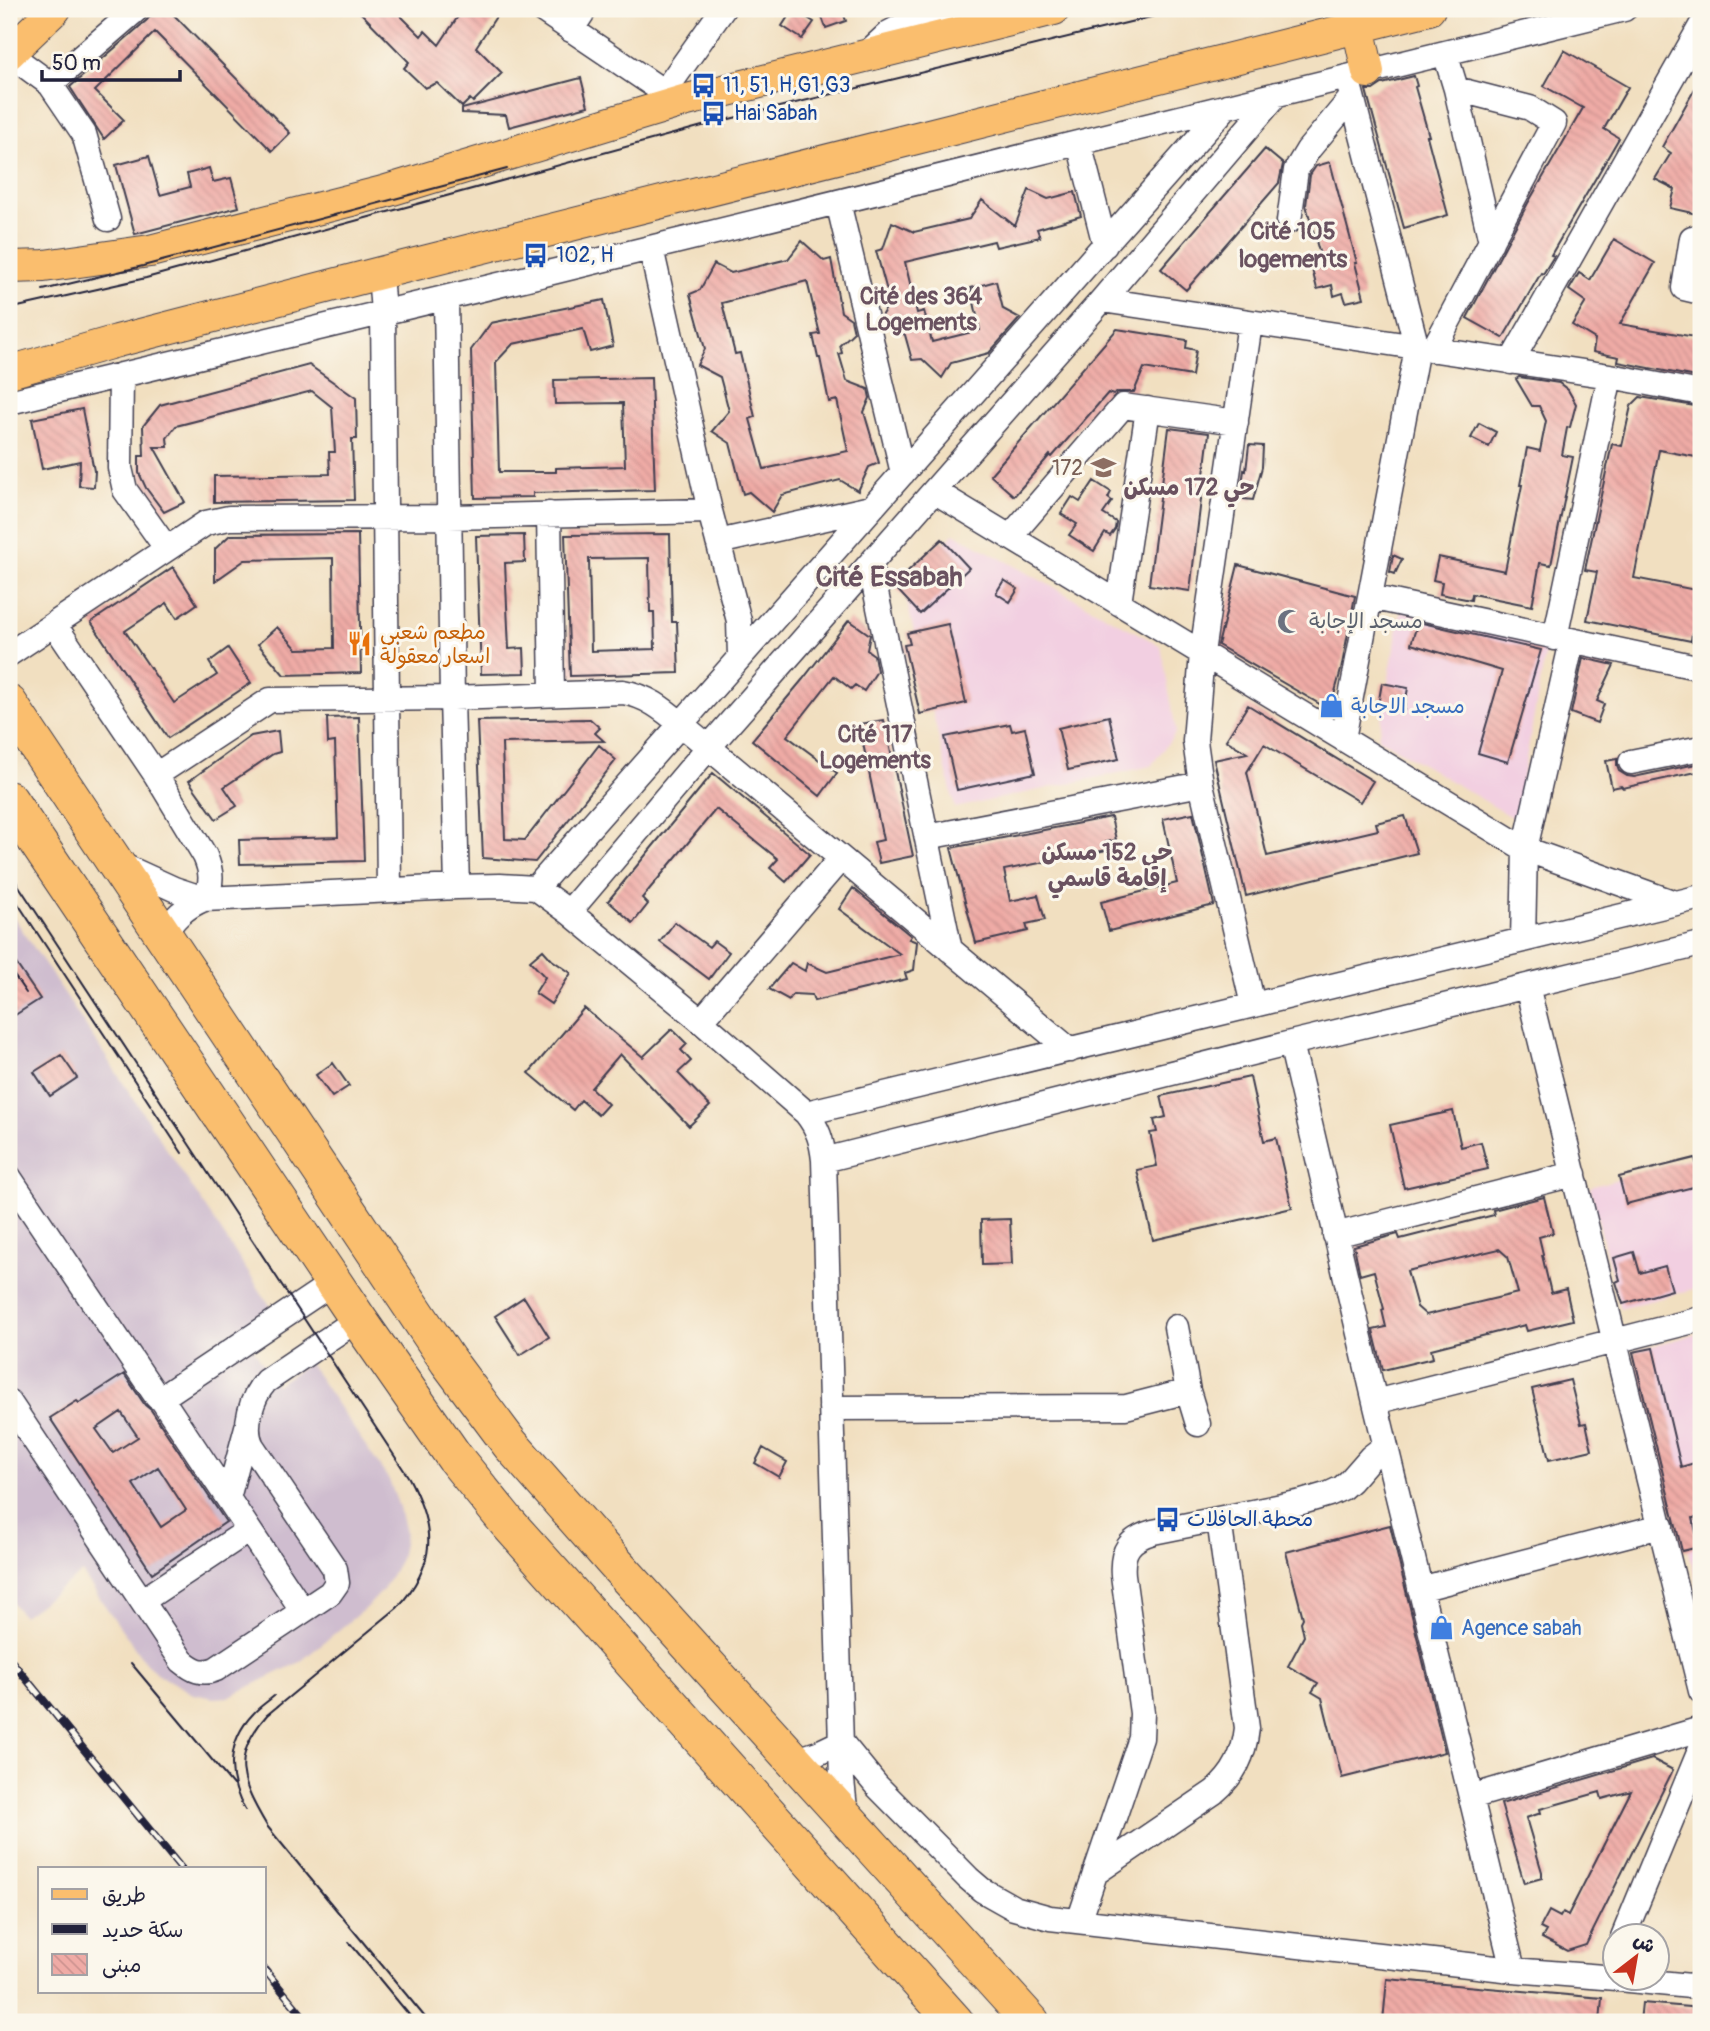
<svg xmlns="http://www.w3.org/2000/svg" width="1710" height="2031" font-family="Pangolin,'Playpen Sans Arabic',sans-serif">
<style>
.built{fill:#f2cfe1}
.industrial{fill:#cfbdcf}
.building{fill:url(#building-back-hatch);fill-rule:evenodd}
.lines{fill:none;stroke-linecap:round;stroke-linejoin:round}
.minor-casing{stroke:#413e4f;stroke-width:27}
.major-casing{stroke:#413e4f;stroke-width:34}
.highway-casing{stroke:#413e4f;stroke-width:39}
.minor{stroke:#fff;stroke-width:24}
.major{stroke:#fabe6e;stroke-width:32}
.highway{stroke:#fabe6e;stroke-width:37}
.tram{stroke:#22223b;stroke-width:2}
.rail-casing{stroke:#22223b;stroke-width:8}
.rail{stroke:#fbf7ec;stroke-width:5;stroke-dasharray:16;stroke-linecap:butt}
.labels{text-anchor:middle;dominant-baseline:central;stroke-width:6;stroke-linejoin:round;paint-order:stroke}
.transit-label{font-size:21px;fill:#164399;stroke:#fbf7ec;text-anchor:start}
.education-label{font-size:21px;fill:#785e54;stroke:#fbf7ec;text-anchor:end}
.worship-label{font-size:21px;fill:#5b616d;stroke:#fbf7ec;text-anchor:start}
.food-label{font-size:21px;fill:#c56008;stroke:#fbf7ec;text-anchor:start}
.shop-label{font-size:21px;fill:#366cbe;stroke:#fbf7ec;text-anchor:start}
.neighbourhood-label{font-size:23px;font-weight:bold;fill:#6a5260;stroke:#fbf7ec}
.quarter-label{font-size:24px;font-weight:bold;fill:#6a5260;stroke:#fbf7ec}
.district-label{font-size:28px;font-weight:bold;fill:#6a5260;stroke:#fbf7ec}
</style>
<defs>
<pattern id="building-back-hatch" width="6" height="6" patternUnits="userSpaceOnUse" patternTransform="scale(1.75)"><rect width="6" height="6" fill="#efaba6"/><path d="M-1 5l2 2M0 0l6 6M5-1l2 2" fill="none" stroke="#cd9390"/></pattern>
</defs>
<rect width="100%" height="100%" fill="#fbf7ec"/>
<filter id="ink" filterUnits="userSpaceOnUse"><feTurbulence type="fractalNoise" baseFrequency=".0143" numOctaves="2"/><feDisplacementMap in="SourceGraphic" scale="14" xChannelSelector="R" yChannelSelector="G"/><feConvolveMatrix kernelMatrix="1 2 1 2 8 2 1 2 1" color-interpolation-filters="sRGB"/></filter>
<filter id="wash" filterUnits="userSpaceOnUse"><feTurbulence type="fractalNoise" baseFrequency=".00686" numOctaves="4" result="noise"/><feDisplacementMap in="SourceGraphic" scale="28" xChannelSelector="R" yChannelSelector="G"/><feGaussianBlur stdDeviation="1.57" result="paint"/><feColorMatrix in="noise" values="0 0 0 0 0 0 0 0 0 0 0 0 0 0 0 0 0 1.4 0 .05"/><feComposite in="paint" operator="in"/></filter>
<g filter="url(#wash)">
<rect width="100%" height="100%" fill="#f1dfc0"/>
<path class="built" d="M954,533L1161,646L1176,732L1151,766L955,808L904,589Z
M1401,611L1547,645L1515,819L1378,738Z
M1701,1155V1287L1620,1309L1590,1187Z
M1701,1333V1600L1637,1350Z"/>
<path class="industrial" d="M9,910L275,1313L244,1333L276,1385L309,1363L389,1480L399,1507L405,1533L400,1559L383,1590L369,1605L300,1662L228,1697L214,1698L193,1694L159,1675L146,1664L82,1573L23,1616L9,1599Z"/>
<g id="blocks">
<path class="building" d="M152,9H168L290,133L272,151L155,32L95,91L124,120L104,139L70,87L147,20L151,15Z
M357,9H394L421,36L425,31L439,45L463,9H501L476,47L502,73L473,102L470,99L462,107L437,83L425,88L404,68L409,62Z
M793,9L814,22L802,39L782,26Z
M819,9H842L846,21L826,28Z
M1564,50L1628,87L1604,129L1619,138L1551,255L1554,256L1543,274L1541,273L1503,338L1467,318L1528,203L1583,108L1544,86Z
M1414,76L1417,86L1415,87L1429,136H1427L1448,215L1404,228L1366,90H1373L1382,84Z
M581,78L588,106L509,127L506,115L462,113V109Z
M1701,78V215L1670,208L1675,189L1655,179L1671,153L1662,147Z
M1265,149L1283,164L1279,183L1186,290L1161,269Z
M149,156L160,195L190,187L187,174L209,168L213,182L231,178L239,207L135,234L116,165Z
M1330,162L1357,263H1355L1364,298L1346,302L1343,293L1334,296L1332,285L1317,289L1312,269L1323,266L1306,205L1310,175L1316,166Z
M1029,190L1048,199L1075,192L1081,216L1037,229L1040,237L996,247L994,241L905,262L917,313L924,311L932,342L980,330L971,288L996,281L1003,309L1020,318L989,353L951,363L942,378L922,359L912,360L905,335L882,322L881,316L890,302L876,251L883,249L892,222L914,232L969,219L982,200L1015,226Z
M1614,239L1655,263L1620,324L1701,338V378L1618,362L1619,357L1593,352L1595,339L1572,325L1586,302L1569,290L1579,273L1590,280Z
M802,241L824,261L831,259L841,312L851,319L854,332L840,345L842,353L839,354L847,381L868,389L870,398L864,412L879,463L869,467L858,491L840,480L782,495L772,512L749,492L743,494L730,443L712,431L729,411L720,377L697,365L705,349L690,294L700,290L714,264L731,273L788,259ZM807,281L820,334L813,335L818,358H820L829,402L837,400L848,451L764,469L750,419L755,417L740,353L735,354L722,303Z
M604,300L613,346L590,352L583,329L513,344L496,362L499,472H556V468L625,466L623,403L555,404L554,380L651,378L655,490L533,493V497L475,498L471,350L491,323Z
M1117,329L1187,340L1186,348L1196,350L1192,376L1144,368L1134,392H1118L1113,395L1108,393L1052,457L1050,455L1014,496L990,475Z
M309,365L356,398L357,439H352L354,500L214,502V476L330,474L329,452H335L332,407L312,391L176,426L167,438L168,447H154L185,502L164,512L146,488L139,473V456H144L143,426L160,405Z
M1519,377L1559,383L1568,390L1576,404L1570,427L1567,428L1562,455L1573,457L1551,565L1540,563L1532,606L1472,594L1471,600L1440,594L1442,582L1433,580L1438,557L1505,571L1522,485H1520L1527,448L1540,451L1546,421L1539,406H1532L1516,379Z
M1640,397L1701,407V458L1659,450L1634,578L1701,591V635L1692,633L1691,641L1587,620L1597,572L1585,570L1612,444L1622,446L1631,406Z
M82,409L94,471H95L94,487L79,486L80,461L42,469L32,419Z
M1479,423L1496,432L1489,447L1471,438Z
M1169,428L1209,433L1190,591L1149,585Z
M1249,445L1263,446L1262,467L1253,500L1244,499V492H1241L1244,470L1246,471Z
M1094,481L1111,492L1108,498L1112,501L1103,514L1116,522L1115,529L1110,536L1105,533L1094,551L1069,535L1077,524L1061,514L1072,497L1080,502Z
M358,534L361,673L284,675L258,644L277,627L297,649L334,648L333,558L245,560L215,581V549L230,535Z
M670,534L672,622H677L679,673L570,676L565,535ZM649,558L650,612H654L655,649L591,651L589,559Z
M524,535L525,562L505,563L509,649L524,648L525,673L481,674L476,536Z
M942,539L969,568L920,614L893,585Z
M1393,555L1402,559L1395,574L1390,572Z
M1238,565L1355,596L1341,670L1330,710L1218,645Z
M173,567L197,604L177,618L167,603L125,631L174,703L217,675L209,662L228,648L251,683L168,738L91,622Z
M1004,580L1018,589L1010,602L996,593Z
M849,620L870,635L867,650L874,655L877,671L864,691L855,685L851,689L834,676L787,736L837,773L820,796L752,740L803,679Z
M1418,622L1541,650L1508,762L1478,753L1502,671L1411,644Z
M948,624L966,703L920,714L904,645L910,644L907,633Z
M1583,658L1614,665L1597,701L1604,704L1597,723L1571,713Z
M1382,683L1408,688L1404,710L1378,705Z
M1248,705L1373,781L1360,802L1264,744L1247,772L1267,856L1378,830L1376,823L1405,816L1417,853L1246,896L1214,760L1247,753L1226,740Z
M1109,716L1119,759L1068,770L1058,728Z
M359,717L364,861L240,864L239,840L338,837L335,742L328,743L327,718Z
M590,719L600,728L595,733L604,741L502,743L505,839L525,840L599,745L616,760L535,862L483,858L477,721Z
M884,720L913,856L879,863L874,842L883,840L859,724Z
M1010,724L1012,731L1025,728L1035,773L957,790L945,737Z
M278,731L280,752L273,754L224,787L237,806L216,819L189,781L251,736Z
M1617,759V766L1619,771L1627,776L1634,777L1701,763V771L1623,788L1621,786L1612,788L1606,761Z
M713,773L810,854L786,882L770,868L778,859L716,809L642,898L648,904L633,923L608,901Z
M1193,813L1214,905L1109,931L1101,902L1177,883L1163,819Z
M1111,817L1116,840L1106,842L1107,850L1004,870L1010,901L1038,895L1045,920L1026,924L1028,931L976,943L951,848Z
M853,888L911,936L909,939L917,942L914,970L905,973L907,979L814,1001L812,995L793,994L789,1000L769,989L791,963L805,971L807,963L827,972L900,954L839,909Z
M675,922L709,947L714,941L729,952L709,979L660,942Z
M543,950L552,960L571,973L551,1004L535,993L545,977L530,961Z
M9,953L40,999L9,1019Z
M584,1008L643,1057L672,1029L687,1044L681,1050L691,1061L678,1073L710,1106L689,1126L620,1054L591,1088L608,1104L598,1115L581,1100L573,1110L529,1073Z
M61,1055L77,1078L50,1096L34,1072Z
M333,1063L349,1086L332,1097L316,1075Z
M1250,1077L1264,1141L1276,1138L1292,1208L1153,1240L1137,1170L1157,1166L1150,1133L1157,1132L1154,1120L1166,1117L1161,1096Z
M1453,1111L1461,1147L1481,1142L1488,1169L1404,1188L1390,1125Z
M1695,1158L1701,1185L1626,1204L1619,1177Z
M1544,1197L1553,1233L1539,1237L1543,1254L1542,1255L1551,1293L1566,1289L1573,1320L1527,1331L1525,1325L1431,1349L1433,1358L1383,1370L1373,1330L1386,1327L1382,1310L1384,1309L1374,1271L1360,1275L1354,1246L1398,1234L1400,1239L1494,1215L1493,1210ZM1499,1249L1508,1257L1518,1293L1426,1315L1417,1307L1407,1271Z
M1010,1219L1012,1264L982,1265L981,1220Z
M1634,1252L1640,1273L1665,1266L1672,1290L1623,1304L1616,1282L1620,1280L1614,1258Z
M524,1297L549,1337L520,1355L495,1316Z
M1653,1348L1681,1467L1701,1461V1517L1693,1518L1699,1547L1682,1551L1633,1352Z
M124,1374L145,1405L151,1410L226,1522L152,1573L50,1418L77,1401L79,1403ZM121,1412L138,1437L113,1453L96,1429ZM158,1467L186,1510L161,1527L133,1484Z
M1570,1380L1581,1424L1586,1423L1592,1450L1549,1460L1532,1389Z
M763,1448L787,1462L779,1477L755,1463Z
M1390,1525L1445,1752L1342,1778L1322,1698L1312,1692L1318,1683L1288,1666L1304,1636L1301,1622L1303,1618L1286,1552Z
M1652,1759L1673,1770L1586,1945L1567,1951L1542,1938L1546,1931L1540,1928L1549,1911L1560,1917L1563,1912L1568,1915L1631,1791L1602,1799L1600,1792L1540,1809L1541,1813L1526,1818L1542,1872V1878L1524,1883L1501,1804Z
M1387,1979L1602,1998L1600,2022H1491V2020L1460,2017L1459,2022H1383Z
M1642,2003L1701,2008V2022H1640Z"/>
</g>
</g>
<g filter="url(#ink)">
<use href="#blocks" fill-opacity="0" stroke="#413e4f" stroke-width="2"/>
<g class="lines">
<defs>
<path id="minor" d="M541,9L664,92L683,101
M571,30L585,9
M1445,53L1456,89L1491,242
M9,54L50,84L137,9
M864,56L889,33L910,22L959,9
M50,84L84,134L108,219
M664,92L723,9
M1079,143L1105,245
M838,202L903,473
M1289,221L1296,170L1308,150L1352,97
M1701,240L1692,238L1684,288L1701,292
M651,248L710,511L739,621L740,657
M380,273L383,313L389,890
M446,298L452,698L457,887
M1102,300L1610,376L1701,393
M1250,323L1202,653L1195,741L1201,784L1253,1005
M1433,350L1554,123L1530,108L1456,89
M1511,362L1701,26
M121,375L120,468L125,490L167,549
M9,402L540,275L1624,9
M934,491L1525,849L1675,903
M549,514L552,694
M1010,537L1123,406L1236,422
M718,542L871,508
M870,564L950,950
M1370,597L1701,668
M1119,603L1148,409
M54,624L156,775L205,856C212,872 213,884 204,899
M1555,638L1610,376
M9,654L206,523L229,518L449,517L710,511
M1343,739L1417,348L1347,77
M1631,762L1701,748
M156,775L270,700L452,698L623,692C647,696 663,709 681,724L1070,1050
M927,837L1201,784
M117,863L174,889L204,899
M536,888L1227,106
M569,912L708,748L1102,300L1277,94
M163,936C173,918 185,907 204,899L457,887L500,886L536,888L569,912L701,1021L806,1113C818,1128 822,1141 824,1160L842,1780L846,1818
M1523,940L1525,849L1572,641
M1527,986L1701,1691
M701,1021L841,858
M1291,1043L1375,1402L1513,1970
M806,1113L1701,897
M824,1160L1291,1043L1701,944
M9,1177L157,1397L161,1398L303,1611
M1335,1235L1574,1174
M1188,1391L1198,1424
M161,1398L334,1282
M9,1402L182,1661C193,1670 202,1675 216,1669L330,1593L337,1583L335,1569L252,1446C242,1427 252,1396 266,1381L358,1319
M1375,1402L1701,1319
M831,1408L1126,1407L1188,1391L1176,1327
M228,1498L247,1427
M1420,1589L1661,1526
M142,1601L249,1530
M841,1742L877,1786L968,1878L982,1890L1014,1908L1050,1918L1513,1970L1616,1978
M794,1761L818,1753L841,1742
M1471,1797L1701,1729
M1095,1873L1214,1792C1235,1774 1244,1755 1247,1728L1219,1519
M1079,1921L1141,1738L1142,1713L1123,1575C1121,1551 1129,1539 1153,1532L1302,1502L1329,1494L1342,1488L1350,1481L1371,1457L1385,1446
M1623,1937L1701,1748
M1618,1979L1701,1987"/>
<path id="major" d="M1358,26L1368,72
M9,53L55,9
M9,267L44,266L150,251L383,192L683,101L1054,9
M9,372L117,341L380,273L1429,9"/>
<path id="highway" d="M9,704L448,1361L510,1444L614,1562L1031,2022
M9,800L358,1319L455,1458L507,1522L955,2022"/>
</defs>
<use href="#minor" class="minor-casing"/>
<use href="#major" class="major-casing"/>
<use href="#highway" class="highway-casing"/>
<use href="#minor" class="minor"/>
<use href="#major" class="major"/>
<use href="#highway" class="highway"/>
<path class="tram" d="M43,290L143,266L507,169
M9,309L146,278L717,122L1184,9
M9,871L409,1478C436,1529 437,1564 397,1608L267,1715C230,1757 241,1782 267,1826L429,2022
M9,890L182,1153
M9,968L26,993
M131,1663L233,1785
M245,1810C227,1778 226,1742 253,1714C259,1707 267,1702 274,1696
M349,1942L415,2022"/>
<defs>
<path id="rail" d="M9,1658L181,1868
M264,1969L308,2022"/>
</defs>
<use href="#rail" class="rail-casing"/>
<use href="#rail" class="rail"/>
</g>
</g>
<defs>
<symbol id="bus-bare" viewBox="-9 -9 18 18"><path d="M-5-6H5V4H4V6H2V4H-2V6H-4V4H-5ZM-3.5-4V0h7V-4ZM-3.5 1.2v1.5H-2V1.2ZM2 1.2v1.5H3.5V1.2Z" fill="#1a4fb4" stroke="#fbf7ec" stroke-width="2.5" paint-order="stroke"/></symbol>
<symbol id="university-bare" viewBox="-9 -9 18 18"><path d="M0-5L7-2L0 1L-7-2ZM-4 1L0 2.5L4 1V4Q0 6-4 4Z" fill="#8d6e63" stroke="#fbf7ec" stroke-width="2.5" paint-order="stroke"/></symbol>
<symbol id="mosque-bare" viewBox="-9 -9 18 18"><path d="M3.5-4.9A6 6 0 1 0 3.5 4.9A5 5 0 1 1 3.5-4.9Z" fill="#6b7280" stroke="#fbf7ec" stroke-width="2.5" paint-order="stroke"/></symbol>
<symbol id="restaurant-bare" viewBox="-9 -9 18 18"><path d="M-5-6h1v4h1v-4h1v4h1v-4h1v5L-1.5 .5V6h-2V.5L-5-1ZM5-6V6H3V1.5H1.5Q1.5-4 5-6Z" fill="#e8710a" stroke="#fbf7ec" stroke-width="2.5" paint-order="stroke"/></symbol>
<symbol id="shop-bare" viewBox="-9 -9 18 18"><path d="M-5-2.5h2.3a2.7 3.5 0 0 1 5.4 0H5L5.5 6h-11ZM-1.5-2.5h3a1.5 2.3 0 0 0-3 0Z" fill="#3f7fe0" stroke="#fbf7ec" stroke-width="2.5" paint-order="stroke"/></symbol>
</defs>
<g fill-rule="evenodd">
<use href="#bus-bare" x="686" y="68" width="35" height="35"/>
<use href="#bus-bare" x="696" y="96" width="35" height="35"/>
<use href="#bus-bare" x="518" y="238" width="35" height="35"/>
<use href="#university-bare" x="1086" y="450" width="35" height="35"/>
<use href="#mosque-bare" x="1272" y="604" width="35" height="35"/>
<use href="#restaurant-bare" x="342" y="626" width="35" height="35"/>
<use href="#shop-bare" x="1314" y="688" width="35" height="35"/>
<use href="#bus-bare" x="1150" y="1502" width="35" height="35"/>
<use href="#shop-bare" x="1424" y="1610" width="35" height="35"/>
</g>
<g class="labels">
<g class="transit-label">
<text x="723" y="85">11, 51, H,G1,G3</text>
<text x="734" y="113">Hai Sabah</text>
<text x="556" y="255">102, H</text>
<text x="1187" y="1519">محطة الحافلات</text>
</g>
<g class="education-label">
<text x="1083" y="468">172</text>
</g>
<g class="worship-label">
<text x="1309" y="621">مسجد الإجابة</text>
</g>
<g class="food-label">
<text x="380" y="632">مطعم شعبي<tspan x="380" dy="24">اسعار معقولة</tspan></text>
</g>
<g class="shop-label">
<text x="1351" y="706">مسجد الاجابة</text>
<text x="1461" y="1628">Agence sabah</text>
</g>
<g class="neighbourhood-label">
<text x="921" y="296">Cité des 364<tspan x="921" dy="26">Logements</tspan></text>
<text x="1189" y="487">حي 172 مسكن</text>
<text x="875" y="734">Cité 117<tspan x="875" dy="26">Logements</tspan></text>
<text x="1107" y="852">حي 152 مسكن<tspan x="1107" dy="26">إقامة قاسمي</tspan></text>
</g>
<g class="quarter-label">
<text x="1293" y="231">Cité 105<tspan x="1293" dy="28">logements</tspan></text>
</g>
<g class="district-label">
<text x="889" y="577">Cité Essabah</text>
</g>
</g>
<rect width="1710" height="2031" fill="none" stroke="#fbf7ec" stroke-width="35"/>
<rect x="38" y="1867" width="228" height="126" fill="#fbf7ec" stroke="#a4a2a5" stroke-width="2"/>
<rect x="52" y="1889" width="35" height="10" fill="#fabe6e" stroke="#a4a2a5" stroke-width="2"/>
<text x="102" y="1902" font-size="21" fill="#22223b">طريق</text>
<rect x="52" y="1924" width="35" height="10" fill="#22223b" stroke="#a4a2a5" stroke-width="2"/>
<text x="102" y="1937" font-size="21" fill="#22223b">سكة حديد</text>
<rect x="52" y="1954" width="35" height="21" fill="url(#building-back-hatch)" stroke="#a4a2a5" stroke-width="2"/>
<text x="102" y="1972" font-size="21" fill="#22223b">مبنى</text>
<g transform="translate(1636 1957) rotate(31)"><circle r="33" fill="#fbf7ec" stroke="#a4a2a5" stroke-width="2"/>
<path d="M0-5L12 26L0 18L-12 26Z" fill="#c8321e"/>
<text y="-10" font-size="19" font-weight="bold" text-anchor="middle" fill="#22223b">ش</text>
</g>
<path d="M42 70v10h138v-10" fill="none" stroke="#22223b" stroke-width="3.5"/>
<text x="52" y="70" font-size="21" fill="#22223b" stroke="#fbf7ec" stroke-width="5" paint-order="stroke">50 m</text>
</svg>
